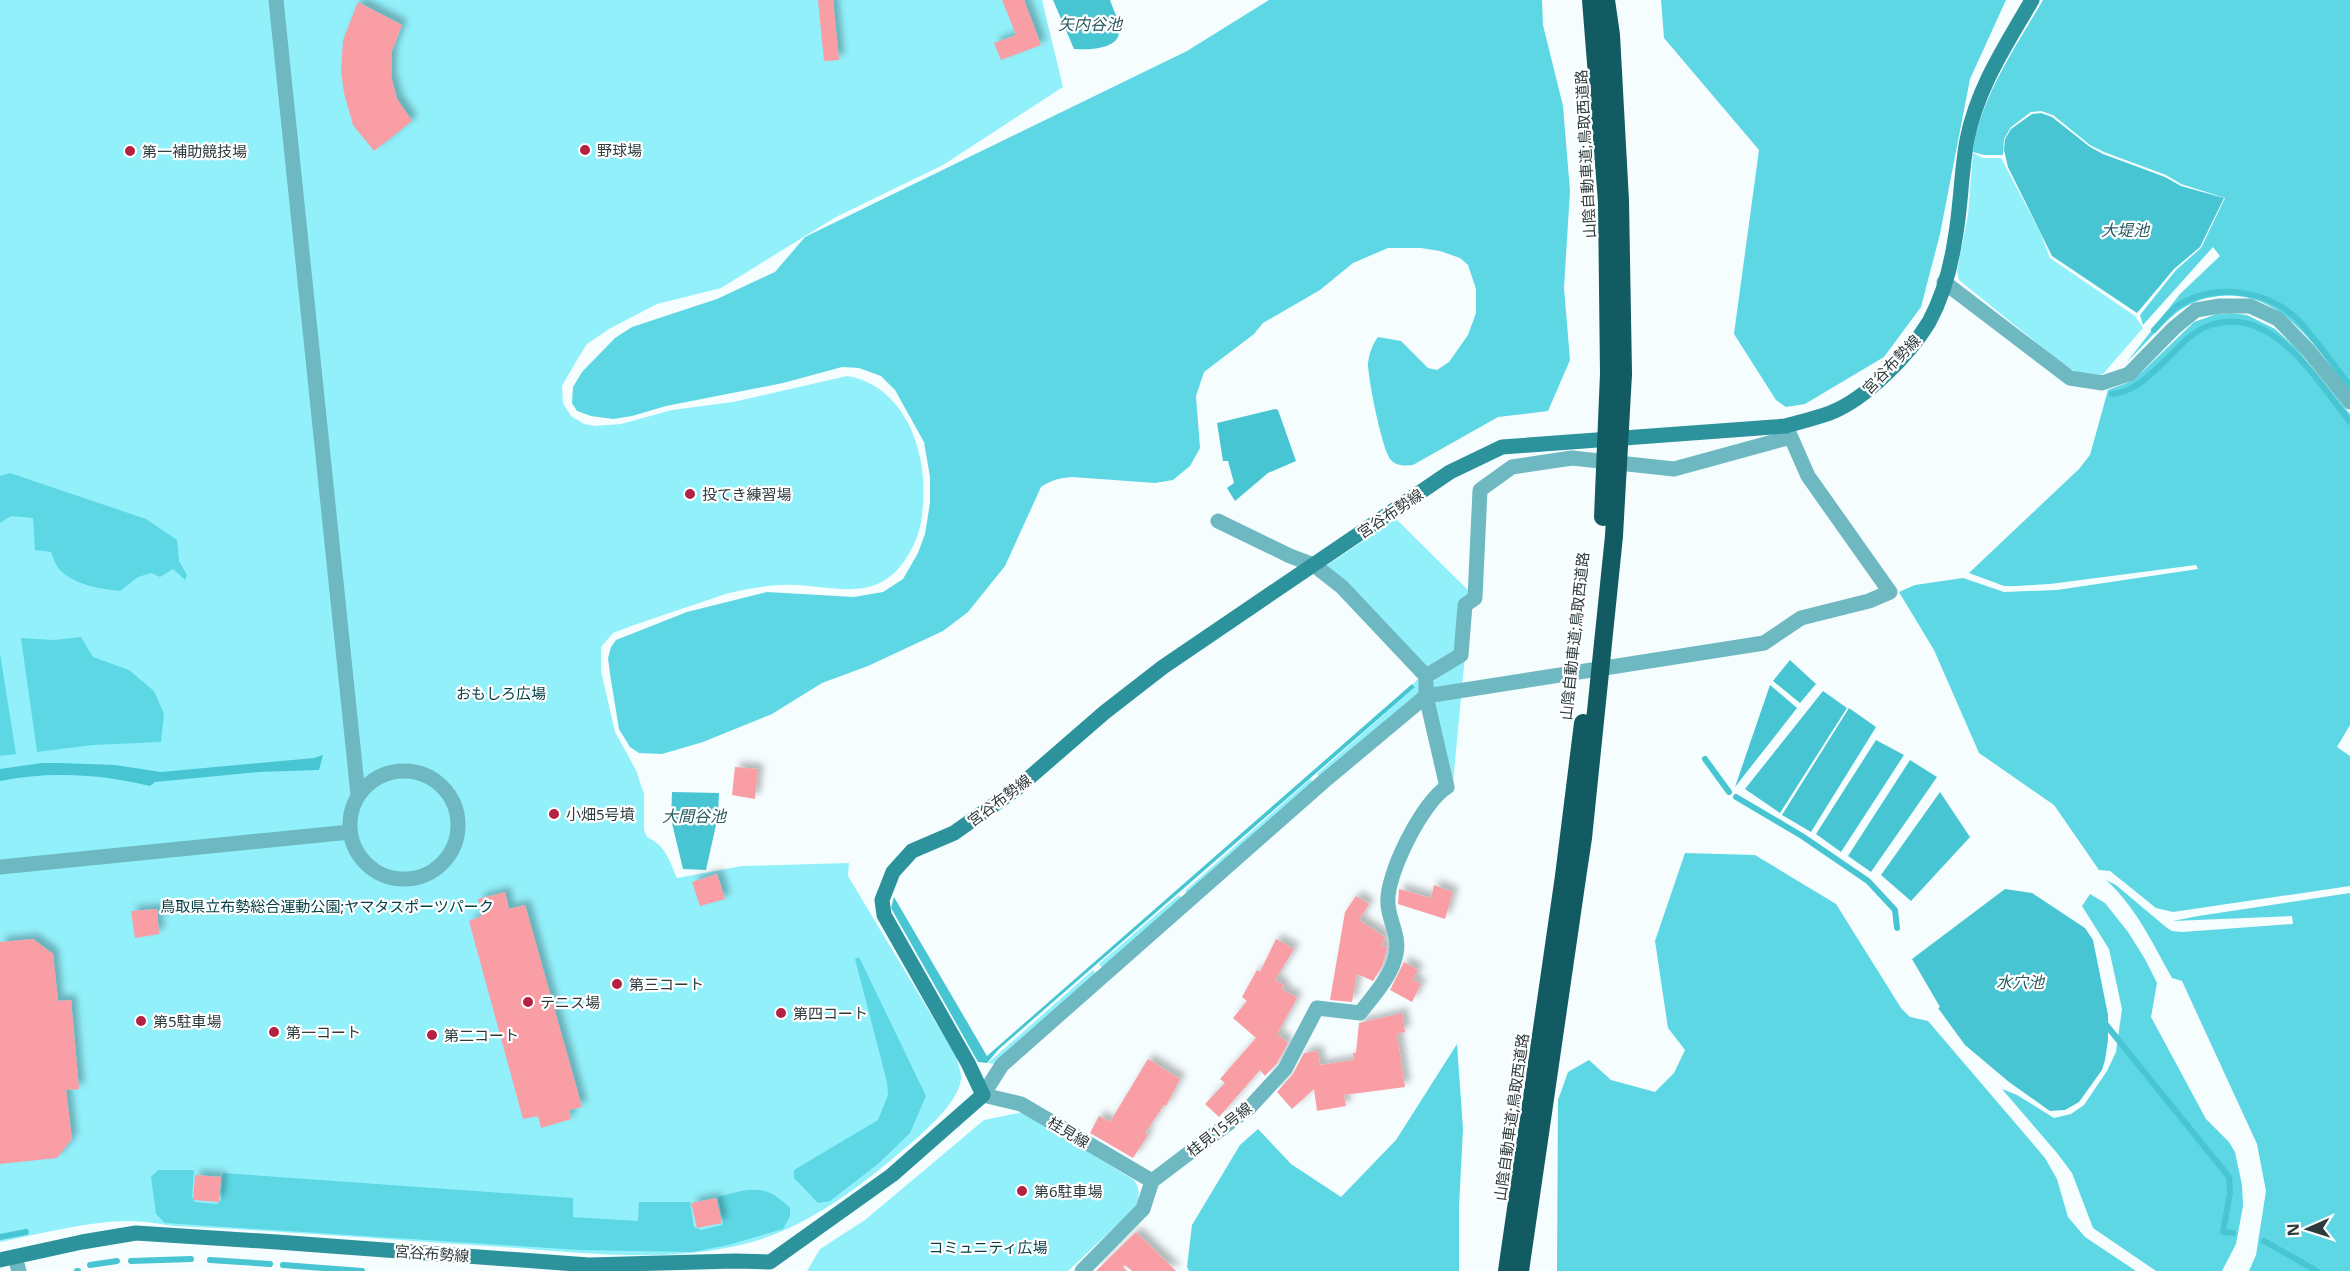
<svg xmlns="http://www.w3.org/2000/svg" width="2350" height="1271" font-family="'Noto Sans','Noto Sans JP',sans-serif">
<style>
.green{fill:#92f0fb}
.forest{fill:#5dd7e4}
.water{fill:#48c5d2}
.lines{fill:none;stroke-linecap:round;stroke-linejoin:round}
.stream{stroke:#48c5d2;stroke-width:6}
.building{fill:#f99ea4;filter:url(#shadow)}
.street{stroke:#6db8c1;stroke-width:15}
.secondary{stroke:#2c939d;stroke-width:15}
.highway{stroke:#125b62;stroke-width:18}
.highway-bridge{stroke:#125b62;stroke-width:18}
.poi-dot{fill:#b42142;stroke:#fff;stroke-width:2}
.labels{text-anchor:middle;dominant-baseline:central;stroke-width:4.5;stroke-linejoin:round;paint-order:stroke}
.poi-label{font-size:15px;fill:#2d3b3c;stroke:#fff;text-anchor:start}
.street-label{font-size:15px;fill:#2d3b3c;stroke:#fff}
.park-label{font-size:15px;fill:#054046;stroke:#fff}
.water-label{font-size:16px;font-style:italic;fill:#295d63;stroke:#fff}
</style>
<defs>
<filter id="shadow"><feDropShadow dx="5.5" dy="-5.5" stdDeviation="3" flood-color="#0004"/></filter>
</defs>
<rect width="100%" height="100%" fill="#f6fdfe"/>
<path class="green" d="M0,0H1042L1063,87L943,165L836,217L721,288L657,304L609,329L587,344L577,360L562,386L563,403L571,416L584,424L595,426L621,424L672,410L733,402L847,376C877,381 898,401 911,429C924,460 926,490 921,522C918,537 913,548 905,560C876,603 835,586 793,585C775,584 751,588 734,592C719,595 705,602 690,606C664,615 638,623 613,633L601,647V671L615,732L636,770L644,794V830L647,837C666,846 669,860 677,878L742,866L849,863L848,876L957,1058C957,1064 962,1071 961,1079C958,1107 912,1142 891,1160C849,1195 801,1229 748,1243C668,1264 585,1253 504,1247C395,1240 285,1231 175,1226C159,1224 145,1221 129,1221C89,1221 40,1234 0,1242Z
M1973,153L1983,158H2001L2040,232L2050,258L2135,316L2143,328L2103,374C2090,379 2075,372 2064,365L1959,280L1957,271L1968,215Z
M1396,519L1471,593L1466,647L1428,668L1326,566Z
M1465,656L1453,783L1448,777L1432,685L1440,670Z
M1419,678L1420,690L1417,697L1321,779L1317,774L1415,687L1413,684Z
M1310,779L1315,784L1189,894L1185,891Z
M1179,895L1183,900L1103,969L1099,964Z
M1093,970L1097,975L995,1064L988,1063Z
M1023,1112L1134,1180C1140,1189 1140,1196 1136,1207L1068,1271H807L820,1249L865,1220L984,1120Z"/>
<path class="forest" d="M1269,0H1542L1543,25L1563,106L1570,191L1564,288L1570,360L1548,411L1498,417L1413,465C1405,466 1396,466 1391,460C1382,450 1368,378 1368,364C1369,354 1372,345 1378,337L1401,341L1428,368L1437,370L1449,362L1468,335L1476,313V289L1468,265L1460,258L1440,251L1421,248H1388L1353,263L1320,290L1263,323L1254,334L1204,372L1196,396L1200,448L1190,466L1173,480L1155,483L1072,477C1060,478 1051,480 1041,487L1005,566L968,612L943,631L868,666L822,683L772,714L703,742L662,754L639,753L630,747L619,729L610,674L608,658L611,647L616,640L687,612L767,592L854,597L883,592L903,579L918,553L925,534L930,503V477L924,442L895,390L881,376L859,368L842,367L783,383L666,406L632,416L613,419L591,416L577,411L572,403L573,387L582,372L615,338L632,327L717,299L775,272L805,237L1187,51Z
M1661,0H2006L1970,79L1940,234L1921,307L1884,357L1805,404L1786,407L1776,400L1734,334L1759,150L1664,38Z
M2043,0H2350V392C2316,348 2282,289 2219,296C2203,298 2189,303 2176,313C2159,327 2143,346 2127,362L2180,294L2220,256L2213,247L2143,325L2140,315L2176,270L2201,248L2225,198L2181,184L2166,175L2104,152L2090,145L2053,115L2041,111L2031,112L2011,127L2004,139L2003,155H1984L1973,152C1979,99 2017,45 2043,0Z
M2230,313L2247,315L2275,329L2297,349L2350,414V725L2337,747L2350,756V886L2173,912L2156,908L2110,871L2099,870L2054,805L1979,753L1934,650L1899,592L1915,585L1963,578L2004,592L2057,590L2198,569L2196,565L2050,584L2016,586H2004L1969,573L2079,469L2090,455L2108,390L2129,382L2143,371L2194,322L2217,314Z
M10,473L146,519L177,540L179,561L187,575L185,580L173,569L160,577L151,573L138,577L120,591C101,589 74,585 60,570C56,566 53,558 51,552L35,550L33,518L11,516L0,523V476Z
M81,637L93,657L129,670L154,691L164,714L161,742L93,745L37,752L21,638L53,640Z
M0,653L16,754L0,756Z
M1685,853L1755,855L1836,904L1901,1008L1910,1017L1928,1021L2045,1158L2057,1179L2068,1217L2085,1237L2136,1271H1557L1558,1100L1568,1072L1589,1060L1611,1080L1655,1092L1674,1073L1685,1050L1668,1028L1655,941Z
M2106,880L2116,885L2167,928L2172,931L2182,932L2293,924L2292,916L2173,921L2198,916L2350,893V1271H2249L2256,1255L2266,1191L2257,1144L2182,981L2172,978C2153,944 2136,907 2106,880Z
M2090,894L2105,903L2128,932L2145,959L2157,983L2151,1017L2206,1119L2229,1142L2235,1152L2242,1185L2243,1206L2236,1244L2222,1271H2156L2093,1228L2072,1173L2057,1153L2002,1089L2017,1095L2054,1118L2071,1114L2084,1105L2107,1071L2116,1052L2122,1009L2109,949L2082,906Z
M859,957L926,1096L910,1133L878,1164L830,1201L818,1203L794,1178V1170L878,1120L888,1095L887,1082L855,959Z
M1457,1044L1463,1129L1459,1207V1271H1189L1187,1267L1192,1225L1240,1145L1258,1129L1291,1164L1341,1197L1396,1140Z
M158,1170H194L192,1197L195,1202L217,1204L221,1200L223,1173L573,1198V1217L638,1221L639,1202H690L694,1227L701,1230L722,1225L723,1222L718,1197C749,1188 766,1183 790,1208V1216L783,1229L728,1245L693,1252L579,1250L165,1223L156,1214L151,1177Z"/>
<path class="water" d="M1053,0H1110C1113,9 1118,18 1119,27C1123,50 1088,50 1074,49Z
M2041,113L2052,117L2090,147L2103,154L2165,177L2181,186L2224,198L2200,247L2174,269L2137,313L2052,256L2008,167L2004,150L2005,139L2011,129L2032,114Z
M1275,409L1278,410L1296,461L1268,473L1235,501L1227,488L1234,483L1228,461H1223L1217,423Z
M1790,660L1816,684L1800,703L1773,681Z
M1412,684L1415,687L999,1049L987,1063L978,1062L891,908L894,897L987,1056Z
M1770,685L1797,708L1735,787Z
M1823,691L1847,708L1780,813L1745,789Z
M1849,708L1876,727L1811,832L1782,815Z
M1876,740L1904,755L1841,852L1816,834Z
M323,755L319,770L259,772L155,782L150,786C100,774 50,771 0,781V769L42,763H61L115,765L161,772L314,758Z
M1910,760L1937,777L1871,872L1848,856Z
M672,792L719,793L718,816L706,870L683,869L671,819Z
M1940,792L1970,837L1911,901L1881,875Z
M2005,889L2032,893L2085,928L2093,940L2108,1015V1040L2105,1060L2102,1070L2079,1102L2065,1110L2050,1111L2009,1082L1965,1045L1938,1008L1940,1007L1912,959Z"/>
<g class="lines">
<path class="stream" d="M2154,330C2161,323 2168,313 2176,307C2213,282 2268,289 2299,321C2317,341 2333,364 2350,386
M2112,394C2136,392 2152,373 2169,357C2181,345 2192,332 2208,326C2272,302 2317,381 2350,422
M1705,759L1729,792
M1736,797L1802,836L1868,881L1895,910L1897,928
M2103,1021L2229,1177L2230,1193L2223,1232L2233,1233
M0,1237L26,1232
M2264,1241L2317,1271
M210,1260L270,1264
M131,1261L191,1259
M90,1265L117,1261
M283,1265L362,1271
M77,1271H78"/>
</g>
<path class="building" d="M818,0H833L839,60L824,61Z
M1002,0H1024L1041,45L1001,60L994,43L1016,35Z
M358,2L402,25L392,51L391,76L397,99L412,121L374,151L353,125L344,93L341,71L343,40Z
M735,767L758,769L755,799L732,795Z
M717,874L725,899L700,906L692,882Z
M1434,885L1453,892L1445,919L1398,904L1399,889L1431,898Z
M505,892L509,909L525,905L582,1107L569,1110L571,1119L541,1128L538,1116L523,1119L469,921L482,916L478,899Z
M1356,896L1369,904L1359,920L1385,937L1382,945L1387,948L1386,952L1382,966L1373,981L1357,974L1352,1002L1330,1000L1345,912Z
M157,909L159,934L135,938L131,911Z
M33,939L53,954L58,1001L71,1000L79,1089L66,1090L72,1139L57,1158L0,1164V942Z
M1276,939L1294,949L1275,980L1284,985L1282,989L1297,998L1277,1034L1288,1043L1277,1063L1265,1076L1260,1070L1219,1117L1205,1104L1225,1083L1220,1079L1256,1038L1233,1018L1247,1001L1242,997L1257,970L1260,972Z
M1404,962L1418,970L1413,980L1421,984L1412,1002L1390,990Z
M1402,1013L1405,1032L1397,1034L1405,1087L1344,1095L1346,1106L1317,1111L1314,1089L1292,1109L1277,1092L1293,1074L1304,1053L1318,1051L1320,1065L1354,1060L1353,1053H1356L1359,1023Z
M1148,1059L1180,1079L1166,1106L1164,1105L1145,1133L1148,1135L1133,1158L1090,1133L1099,1116L1110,1122Z
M195,1175L221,1177L219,1202L193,1200Z
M716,1198L722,1223L697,1228L691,1203Z
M1136,1232L1176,1271H1132L1125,1265L1123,1267L1127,1271H1096Z"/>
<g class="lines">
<path class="street" d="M276,0L358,795
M1944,282L2070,378L2102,383L2129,374L2174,328L2196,310L2220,306H2250L2278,319L2308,350L2350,402
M1426,676L1461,655L1465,605L1475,598L1480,490L1512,467L1572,458L1674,469L1791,437
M350 825a54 54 0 1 1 108 0a54 54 0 1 1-108 0Z
M0,867L350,832
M1152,1181L1021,1104L983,1095L1002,1065L1323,782L1426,696L1764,643L1801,618L1869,601L1890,592L1808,476L1786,426
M15,1257L19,1271
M1082,1271L1143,1209L1152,1181L1250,1107L1285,1069L1317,1008L1360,1013C1373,996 1392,976 1396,954C1400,937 1389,921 1388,904C1385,876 1423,801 1447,787L1426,696V676L1342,587L1314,565L1290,556L1218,521"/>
<path class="secondary" d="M0,1260L82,1242L136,1233L277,1242L589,1265L735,1261L770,1262L892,1175L983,1095L968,1063L884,915L882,900L893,872L912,851L954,833L1015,790L1105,712L1163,667L1450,472L1502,447L1786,426C1800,422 1816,418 1830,413C1866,399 1909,355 1929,322C1942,298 1951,266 1955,239C1961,207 1961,172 1967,140C1977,88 2006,45 2032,0"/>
<path class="highway" d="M1591,0L1607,202L1609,374
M1606,0L1611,35L1620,201L1623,374
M1507,1271L1564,876
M1520,1271L1577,878"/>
<path class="highway-bridge" d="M1603,517L1609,374
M1564,876L1583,723
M1577,878L1583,838L1614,536L1623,374"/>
</g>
<g class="poi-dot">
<circle cx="585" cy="150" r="6"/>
<circle cx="130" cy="151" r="6"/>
<circle cx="690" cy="494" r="6"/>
<circle cx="554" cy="814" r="6"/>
<circle cx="617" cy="984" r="6"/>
<circle cx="528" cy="1002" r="6"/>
<circle cx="781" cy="1013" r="6"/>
<circle cx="141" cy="1021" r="6"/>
<circle cx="274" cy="1032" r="6"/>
<circle cx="432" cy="1035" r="6"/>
<circle cx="1022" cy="1191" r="6"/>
</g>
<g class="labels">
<g class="poi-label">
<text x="597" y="150">野球場</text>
<text x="142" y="151">第一補助競技場</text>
<text x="702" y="494">投てき練習場</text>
<text x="566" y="814">小畑5号墳</text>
<text x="629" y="984">第三コート</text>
<text x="540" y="1002">テニス場</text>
<text x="793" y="1013">第四コート</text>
<text x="153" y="1021">第5駐車場</text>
<text x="286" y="1032">第一コート</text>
<text x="444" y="1035">第二コート</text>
<text x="1034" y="1191">第6駐車場</text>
</g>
<g class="street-label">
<text transform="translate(1585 154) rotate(-93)">山陰自動車道;鳥取西道路</text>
<text transform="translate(1891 364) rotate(-46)">宮谷布勢線</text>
<text transform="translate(1390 513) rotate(-34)">宮谷布勢線</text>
<text transform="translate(1574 636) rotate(-84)">山陰自動車道;鳥取西道路</text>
<text transform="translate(999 800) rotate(-37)">宮谷布勢線</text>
<text transform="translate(1511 1117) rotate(-82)">山陰自動車道;鳥取西道路</text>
<text transform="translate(1219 1129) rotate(-38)">桂見15号線</text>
<text transform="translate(1069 1132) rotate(31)">桂見線</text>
<text transform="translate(432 1253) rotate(4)">宮谷布勢線</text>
</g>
<g class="park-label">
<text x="501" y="693">おもしろ広場</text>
<text x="327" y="906">鳥取県立布勢総合運動公園;ヤマタスポーツパーク</text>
<text x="988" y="1247">コミュニティ広場</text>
</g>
<g class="water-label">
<text x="1090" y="24">矢内谷池</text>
<text x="2125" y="230">大堤池</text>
<text x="694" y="816">大間谷池</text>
<text x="2020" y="982">水穴池</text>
</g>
</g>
<g transform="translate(2308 1229) rotate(267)" stroke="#ffffff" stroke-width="4.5" paint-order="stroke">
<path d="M0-4.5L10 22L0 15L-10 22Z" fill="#2d3b3c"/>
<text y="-9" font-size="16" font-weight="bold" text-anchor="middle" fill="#2d3b3c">N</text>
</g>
</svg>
